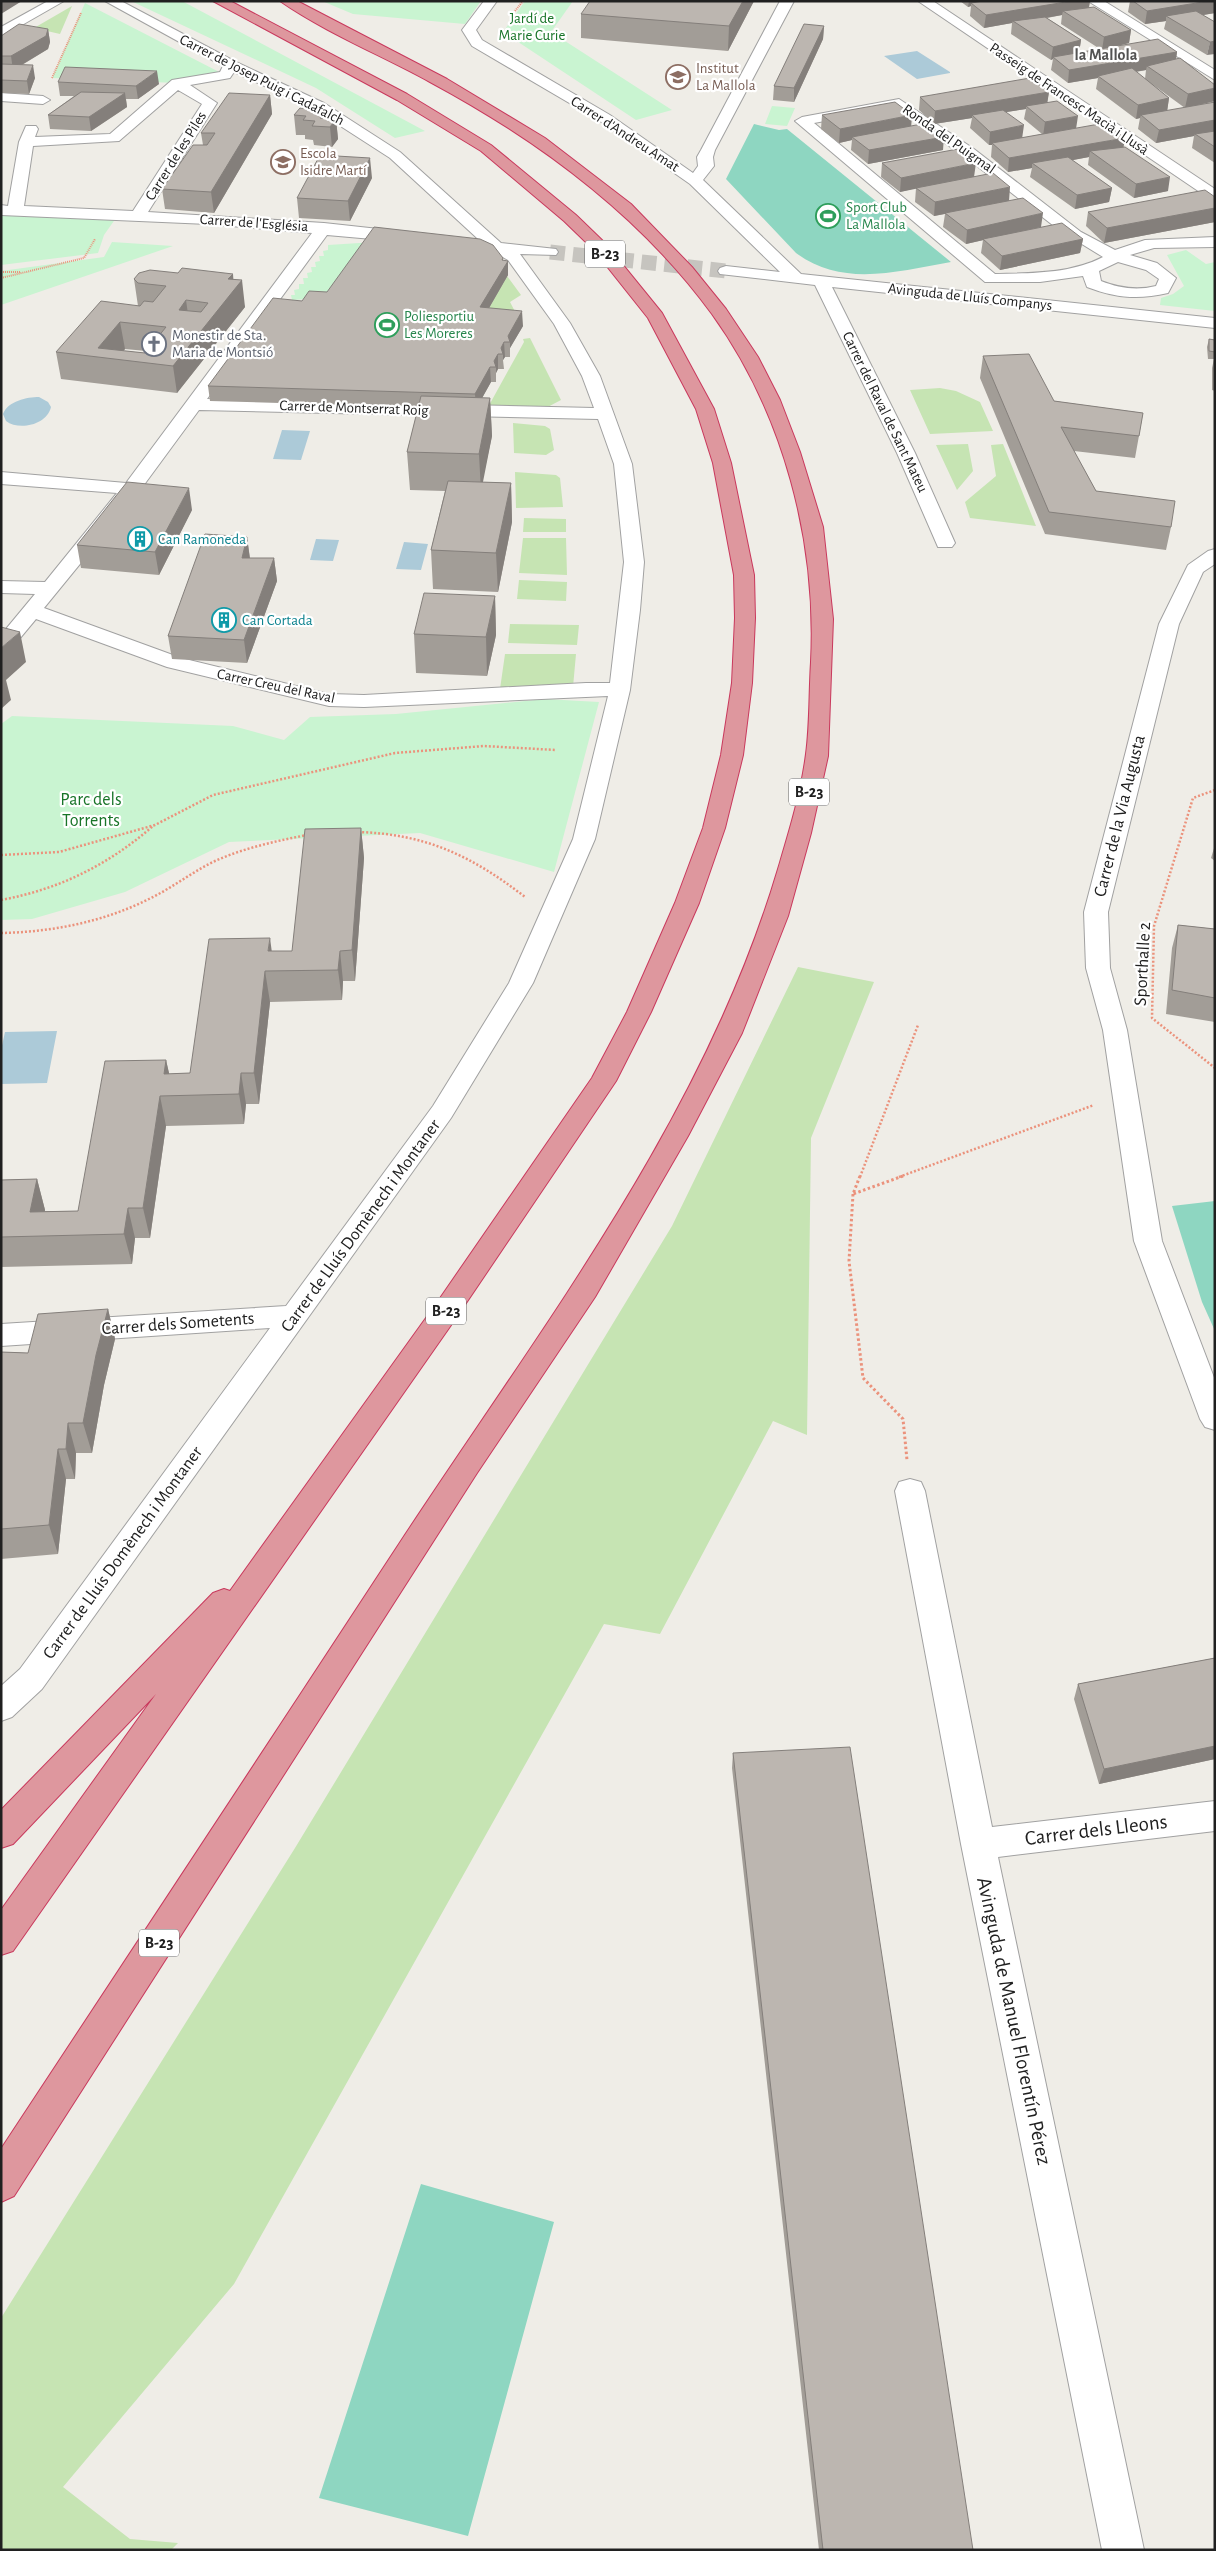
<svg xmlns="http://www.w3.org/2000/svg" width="1216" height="2551" font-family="'Alegreya Sans',sans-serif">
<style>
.grass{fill:#c6e4b3}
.park{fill:#c9f4d1}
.pitch{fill:#8ed6c1}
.water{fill:#accad8}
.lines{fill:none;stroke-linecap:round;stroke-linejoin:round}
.minor-tunnel{stroke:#c6c4bf;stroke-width:15;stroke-dasharray:15 8;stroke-linecap:butt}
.minor-casing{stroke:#a1a1a1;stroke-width:2}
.highway-casing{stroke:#c9395d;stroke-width:2}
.path-far2{stroke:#eb927c;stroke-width:2;stroke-dasharray:1 1;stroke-linecap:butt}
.path-far1{stroke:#eb927c;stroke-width:2.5;stroke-dasharray:2 2;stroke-linecap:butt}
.path{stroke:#eb927c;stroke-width:3;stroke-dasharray:2.5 2.5;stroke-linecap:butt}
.minor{fill:#fff;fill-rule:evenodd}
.highway{fill:#de979e;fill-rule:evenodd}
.wall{fill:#a29d97;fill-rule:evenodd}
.shaded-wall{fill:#847f7b}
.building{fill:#bcb6b0;stroke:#847f7b;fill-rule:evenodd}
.labels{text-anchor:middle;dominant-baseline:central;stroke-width:4.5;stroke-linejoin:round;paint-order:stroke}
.far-park-label{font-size:15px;fill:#187428;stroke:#fff}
.far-education-label{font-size:15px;fill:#785e54;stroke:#fff;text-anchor:start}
.far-street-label{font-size:15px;fill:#202020;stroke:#fff}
.far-leisure-label{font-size:15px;fill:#27864d;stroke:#fff;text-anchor:start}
.far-worship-label{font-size:15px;fill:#5b616d;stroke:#fff;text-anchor:start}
.far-culture-label{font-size:15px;fill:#0d838f;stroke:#fff;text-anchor:start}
.far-neighbourhood-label{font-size:16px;font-weight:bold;fill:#535353;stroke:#fff}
.shield{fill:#fff;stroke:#636363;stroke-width:1}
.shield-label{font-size:16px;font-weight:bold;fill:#202020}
.park-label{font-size:18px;fill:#187428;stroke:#fff}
.street-label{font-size:18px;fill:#202020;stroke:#fff}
.near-street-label{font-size:21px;fill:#202020;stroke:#fff}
</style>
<rect width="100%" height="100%" fill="#efede7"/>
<path class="grass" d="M72,6L60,34L34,28Z
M507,276L521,295L510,302L521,323L481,322Z
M530,338L561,400L540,411L487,409L524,342L523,339Z
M940,388L956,391L980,402L993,431L930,434L910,390Z
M513,423L545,426L550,429L554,450L546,455L514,453Z
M968,444L973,471L957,490L936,445Z
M1003,444L1036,526L970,518L965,502L996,476L991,445Z
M515,472L556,475L560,478L563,507L516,508Z
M524,518L566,519V532H523Z
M523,538H566L567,575L519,573Z
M519,580L567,582L566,601L517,599Z
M510,624L579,625L577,645L508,643Z
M505,654H576L573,687L500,689Z
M798,967L874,982L811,1138L807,1435L773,1421L660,1634L604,1624L234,2284L63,2487L130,2539L178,2543L171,2550H1V2318L295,1848L672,1226Z"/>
<path class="park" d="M131,1H182L425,131L395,138L316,88Z
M322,1H481L465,24L353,14Z
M525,1H573L551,32L672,110L636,120L503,32Z
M85,3L225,75L177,83L52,78Z
M772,106L795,108L787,126L765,124Z
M1,215L116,218L104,235L98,253L1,265Z
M112,242L173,246L1,305V271L104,257Z
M375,242L336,297L292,300L291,295H295L294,290L299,289V284H304L303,278H308L307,273L312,272L311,267H316L315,262L320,261L319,256H324L323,251L328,250V245Z
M1186,250L1206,264L1215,262V311L1160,305L1161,298L1173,294L1184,286L1167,255Z
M545,699L599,702L554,872L420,833L229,842L125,892L32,919L1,920V724L12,716L233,726L284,740L310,717L396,714Z"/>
<path class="pitch" d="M754,124L779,130L787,129L951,262C898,271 843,288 796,253L726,179Z
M1215,1201V1331L1202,1302L1172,1206Z
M421,2184L554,2222L468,2536L319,2498Z"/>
<path class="water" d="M917,51L950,72V73L917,79L884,56Z
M39,397L48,402L51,407C47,425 19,431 6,421L3,414C8,401 27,397 39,397Z
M282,430L310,431L301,460L273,459Z
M316,539L339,540L333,561L310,560Z
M404,542L428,544L421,570L396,569Z
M57,1031L47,1083L1,1084V1050L5,1032Z"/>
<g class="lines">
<path class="minor-tunnel" d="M550,252L726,271"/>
<defs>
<path id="minor" d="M48,1H64L1,37V27Z
M105,1H121L236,62L324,103L400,152L501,243L556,249L558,252L556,255L520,254L570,323L600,376L632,464L644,562L640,610L630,690L595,839L533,983L451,1118L42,1689L12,1717L1,1721V1686L20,1669L270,1328L1,1346V1324L286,1306L433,1106L509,983L573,839L608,696L364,707L329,706L167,667L36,619L11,649L1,650V635L35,594L1,593V581L45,582L117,493L1,484V472L126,483L312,233L208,224L1,215V205L8,206L19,142L26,126H36L38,129L35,137L110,134L172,80L220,72L223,66ZM234,72L314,109L390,158L490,250L508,260L554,324L582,376L594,408L207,399L327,235L406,242L414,237L406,232L324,223L148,212L217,103L190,85L230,78ZM178,90L202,104L133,211L24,206L33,146L119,141ZM199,410L598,419L614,464L624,562L610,683H586L364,695L329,694L181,658L44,608L138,493Z
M484,1H497L476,30L482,40L610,115L693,173L698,166L697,157L701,150L780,1H794L715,150L713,157L714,166L703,180L801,274L1215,318V328L832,287L915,453L955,543L952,547H938L897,453L815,285L720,274L718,271L720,268L726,266L780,272L690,184L600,121L472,46L462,30Z
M918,1H933L1215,189V201L1210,199Z
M1088,1H1104L1215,70V80Z
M1,93L43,96L50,100L43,104L1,101Z
M899,99L974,149L1081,232L1115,250L1145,240L1215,237V247L1154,248L1130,255L1157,263L1176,278L1168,293C1138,300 1116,298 1087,287L1083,276L1040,282H985L795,121L802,117ZM896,108L977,166L1059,230L1103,257C1070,274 1032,273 995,274L814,123ZM1118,262L1146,270L1159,279L1156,286C1136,291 1119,288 1101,281L1099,271Z
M1215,549V564L1203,572L1179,624L1108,912L1110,968L1127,1030L1162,1241L1215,1380V1430L1205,1427L1200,1419L1134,1241L1103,1030L1086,968L1084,912L1159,624L1188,565L1208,551Z
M910,1479L921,1482L925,1491L992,1827L1215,1801V1831L998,1857L1144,2550H1102L961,1844L895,1491L899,1482Z"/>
<path id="highway" d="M213,1H230L407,94L491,145L576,215L606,244L662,313L714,409L731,463L754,575L755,618L752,683L743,755L725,828L699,903L651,1012L616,1081L456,1318L13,1951L1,1955V1910L156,1694L13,1844L1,1848V1810L213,1593L224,1589L230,1591L436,1304L592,1078L627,1012L675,903L703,828L721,755L732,683L735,618L734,575L713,463L696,409L648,318L594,250L564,221L481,151L397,100Z
M280,1H297L447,79L545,138L631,204L692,267L726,309L758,357L780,400L800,452L823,527L833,619L828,756L811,833L788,916L742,1033L688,1136L595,1297L477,1473L14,2196L1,2202V2149C134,1947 267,1746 399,1544C540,1329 704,1119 778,869C789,832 801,793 806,754C810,724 809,693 811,662C817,541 784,414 712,314C640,215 538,140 430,82C381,55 326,33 280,1Z"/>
</defs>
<use href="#minor" class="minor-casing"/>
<use href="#highway" class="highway-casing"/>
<path class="path-far2" d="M515,11L523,1
M52,78L81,13
M1,272H21
M1,278L84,258L95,239"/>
<path class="path-far1" d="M1215,790L1193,798L1154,926L1152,1018L1215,1068
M358,832C426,834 472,856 525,897
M1,855L59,852L155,825L213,795L395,753L484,746L556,750
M1,900C60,889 108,865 153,826
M1,933C52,932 103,922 149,899C172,888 192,872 215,861C244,848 276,841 307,835
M860,1177L918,1025
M899,1177L1094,1105"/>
<path class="path" d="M860,1176L853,1194L903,1176
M853,1194L849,1261L863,1378L903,1419L907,1460"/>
<use href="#minor" class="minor"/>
<use href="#highway" class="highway"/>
</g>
<path class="wall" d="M754,1L728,51L581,38V14Z
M960,1H1090L1089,8L1131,30L1129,43L1115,46L1177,52L1176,59L1215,101L1195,106L1215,102V163L1192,148L1194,136L1156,143L1138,129L1140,118L1136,119L1096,89L1098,78L1068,83L1051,70L1053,59L1051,60L1011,34L1012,23L984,28L970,16L971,6L968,7ZM1062,15L1061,24L1100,49L1079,53L1081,40L1047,18ZM1146,70L1145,79L1136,72ZM1152,84L1185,108L1167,111L1169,98Z
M1130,1H1215V13L1203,15L1215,22L1207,55L1164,29L1166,21L1145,24L1128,12Z
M824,26L823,39L794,102L773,100L774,86Z
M48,29L50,42L48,49L22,65L35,78L29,94L1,93V36Z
M58,82L159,84L138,99H126L127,107L91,131L50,129L48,115L74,96H60Z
M1049,92L1047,102L1076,128L1124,147L1168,191L1134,198L1088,165L1089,157L1072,160L1112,188L1109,202L1075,209L1030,177L1032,168L1008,172L991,157L992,145H989L970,128L972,118L934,124L919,110L920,97ZM1026,109L1024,119L1042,134L1022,138L1006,112Z
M270,95L272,114L214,213L165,209L162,189L203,145L201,133Z
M294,115H321L323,119H336L338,139L332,147L314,145L313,140L305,139V135H296Z
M822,115L911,126L943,150L868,164L851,150L852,140L839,143L821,129Z
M882,163L974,177L1009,201L1041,227L1083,239L1080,253L1000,270L981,253L983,240L966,244L943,227L945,214L934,216L915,202L916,188L900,192L881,177Z
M372,178L350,221L299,218L297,198Z
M1215,197V222L1104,243L1086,226L1088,212Z
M503,260L508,275L489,308L523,326L510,348V357H505L503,360L504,369H498L496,373V382H491L482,398H490L492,436L482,482L511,483L512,522L498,592L433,589L431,550L445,491L410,490L407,452L419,407L210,401L208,386L302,301L327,292Z
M134,279H233L245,307L177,393L61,379L56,352L138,306ZM125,349L146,351L145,353L123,351Z
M1209,339L1215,340V391L1212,390V368L1214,359H1208L1207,347Z
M983,356L1054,401L1143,413L1135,458L1074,451L1096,491L1171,527L1166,550L1045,534L980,378Z
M192,510L159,575L81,568L77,545Z
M247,537L250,558H274L277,581L247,663L172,659L168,636Z
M495,596L496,635L487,676L416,673L414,634Z
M361,828L364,858L355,981H343L342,1000L270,1002L259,1104H246L244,1124L166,1126L150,1238H135L132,1264L1,1267V1180L37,1179L45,1210V1211H78L166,1060L169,1074L190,1073L272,951H292Z
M1215,845V861L1211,858Z
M1178,925L1215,929V1022L1166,1014L1172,948Z
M108,1309L115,1339L104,1385L92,1453H76L75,1479H66L58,1554L1,1559V1352L28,1353Z
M1215,1658V1759L1099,1784L1074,1699L1078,1684Z
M733,1753L973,2550H819L732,1768Z"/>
<path class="shaded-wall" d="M1,1H22L1,14Z
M743,1H754L728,51L729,26Z
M969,1H998L971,3V6L968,7Z
M1072,1H1090L1088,11H1063L1062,15L1016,23L1013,21L1012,23L984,28L986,15Z
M1209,1H1215V13L1173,20L1166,16V21L1145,24L1147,11Z
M824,26L823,39L794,102V88Z
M48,29L50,42L48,49L13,70L11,56Z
M1131,30L1129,43L1102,50L1104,37Z
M1081,40L1079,53L1053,57V59L1051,60L1053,47Z
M1215,41V54L1207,55L1210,42Z
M1177,52L1175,65L1147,66L1146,70L1100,77L1098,76V78L1068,83L1069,70Z
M33,65L35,78L29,94L27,81Z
M157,71L159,84L138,99L136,86Z
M1215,88V101L1185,108L1188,94Z
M1049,92L1047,105L1026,106V109L975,117L972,115V118L934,124L935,111Z
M125,93L127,107L91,131L89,117Z
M270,95L272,114L214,213L211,192Z
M1169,98L1167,112L1141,115L1140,118L1136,119L1138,105Z
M320,109L321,117L322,115L323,126L316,115Z
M912,115L911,129L852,137V140L839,143L840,129Z
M1078,116L1076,129L1043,136L1045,122Z
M336,119L338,139L332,147L330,127Z
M1215,120V133L1195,134L1194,136L1156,143L1159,130Z
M1024,125L1022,139L992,143V145H989L990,132Z
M944,137L943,150L868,164L869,150Z
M1125,138L1123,151H1090L1089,157L1037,167L1032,163V168L1008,172L1009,158Z
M370,158L372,178L350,221L348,201Z
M976,163L974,177L900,192L901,178Z
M1170,177L1168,191L1134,198L1136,184Z
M1010,187L1009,201L934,216L935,202Z
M1112,188L1109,202L1075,209L1077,195Z
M1215,208V222L1104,243L1107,228Z
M1043,213L1041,227L966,244L967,230Z
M1083,239L1080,253L1000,270L1002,256Z
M503,258V268L508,261V275L481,322L480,307Z
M233,274L234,289L242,280L245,307L177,393L173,366L228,279Z
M186,300L190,328L179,310Z
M522,311L523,326L510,348V342L508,336Z
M120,322L125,349L117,359L98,348Z
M504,342L505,357L503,360V354L501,348Z
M498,354V369L496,373V367L494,361Z
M490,367L491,382L476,409L475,394Z
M490,398L492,436L481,492L479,454Z
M511,483L512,522L498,592L496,553Z
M189,488L192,510L159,575L155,552Z
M247,537L250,560L242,558Z
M274,558L277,581L247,663L244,640Z
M495,596L496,635L487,676L486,637Z
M20,632L26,662L6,680L11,700L1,709V648Z
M361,828L364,858L355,981L352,950Z
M270,938L274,968L268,951Z
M340,951L343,981L342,1000L338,970Z
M265,971L270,1002L259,1104L254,1073Z
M166,1060L173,1090L164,1074Z
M241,1073L246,1104L244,1124L239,1094Z
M160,1096L166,1126L150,1238L143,1208Z
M37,1179L45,1210L40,1236L30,1212Z
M128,1208L135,1238L132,1264L124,1234Z
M108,1309L115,1339L104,1385L92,1453L83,1423L96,1355Z
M68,1423L76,1453L75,1479L66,1449Z
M58,1449L66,1479L58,1554L49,1525Z
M1215,1746V1759L1099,1784L1104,1769Z"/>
<path class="building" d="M590,1H743L729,26L581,14Z
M983,1H1072L986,15L971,3Z
M1133,1H1209L1147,11Z
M1094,7L1131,30L1104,37L1063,11Z
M1196,11L1215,22V41L1210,42L1166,16Z
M1045,17L1081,40L1053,47L1013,21Z
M19,24L48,29L46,36L11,56H1V36Z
M804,24L824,26L794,88L774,86Z
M1158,39L1177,52L1069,70L1053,57Z
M1180,58L1215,85V88L1188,94L1147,66Z
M1,64L33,65L27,81L1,80Z
M65,67L157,71L136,86L58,82Z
M1132,68L1169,98L1138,105L1098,76Z
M1030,78L1049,92L935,111L920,97Z
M81,92L125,93L89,117L48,115Z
M229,93L270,95L211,192L162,189L193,145H207L215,133H201Z
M1057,101L1078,116L1045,122L1026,106Z
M895,102L912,115L840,129L822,115Z
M1215,102V120L1159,130L1141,115Z
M300,108L320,109L316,115H322L320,118L336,119L330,127L312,126L315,121L303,120L306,116L294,115Z
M1003,110L1024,125L990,132L972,115Z
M927,123L944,137L869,150L852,137Z
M1105,123L1125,138L1009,158L992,143Z
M1215,131V147L1195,134Z
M1125,147L1170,177L1136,184L1090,151Z
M958,149L976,163L901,178L882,163Z
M320,155L370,158L348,201L297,198Z
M1068,157L1112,188L1077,195L1032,163Z
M993,173L1010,187L935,202L916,188Z
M1205,190L1215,197V208L1107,228L1088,212Z
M1023,198L1043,213L967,230L945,213Z
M1062,223L1083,239L1002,256L983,239Z
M374,227L480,239L493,245L503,258L502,260L508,261L480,307L522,311L508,336L510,342H504L501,348L503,354H498L494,361L496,367H490L475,394L208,386L273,298L302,301L309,291L327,292Z
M182,268L233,274L228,279L242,280L173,366L56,352L101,301L140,306L144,301L153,302L166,286L138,283L134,279L139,273L150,270L178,273ZM186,300L208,303L201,312L179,310ZM120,322L166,327L145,353L98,348Z
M1209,339L1215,340V352L1209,351Z
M1029,354L1054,401L1143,413L1139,436L1061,427L1096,491L1175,501L1171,527L1049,512L983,356Z
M421,396L490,398L479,454L407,452Z
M448,481L511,483L496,553L431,550Z
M127,482L189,488L155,552L77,545Z
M205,534L247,537L242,558H274L244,640L168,636Z
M424,593L495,596L486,637L414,634Z
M1,627L20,632L1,648Z
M361,828L352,950L340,951L338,970L265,971L254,1073H241L239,1094L160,1096L143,1208H128L124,1234L1,1237V1180L37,1179L30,1212L78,1211L105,1061L166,1060L164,1074L190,1073L209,939L270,938L268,951H292L305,829Z
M1178,925L1215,929V998L1172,990Z
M108,1309L96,1355L83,1423H68L66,1449H58L49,1525L1,1529V1352L28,1353L38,1314Z
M1215,1658V1746L1104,1769L1078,1684Z
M850,1747L973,2550H823L733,1753Z"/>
<defs>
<symbol id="school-ring" viewBox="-11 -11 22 22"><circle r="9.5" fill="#fff" stroke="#8d6e63" stroke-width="1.5"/><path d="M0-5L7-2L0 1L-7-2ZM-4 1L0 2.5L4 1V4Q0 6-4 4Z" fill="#8d6e63"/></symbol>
<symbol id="stadium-ring" viewBox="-11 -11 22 22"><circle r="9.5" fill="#fff" stroke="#2e9e5b" stroke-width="1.5"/><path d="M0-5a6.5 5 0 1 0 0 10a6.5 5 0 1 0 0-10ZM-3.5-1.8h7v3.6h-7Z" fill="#2e9e5b"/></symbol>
<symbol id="church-ring" viewBox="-11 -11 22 22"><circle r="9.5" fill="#fff" stroke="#6b7280" stroke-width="1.5"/><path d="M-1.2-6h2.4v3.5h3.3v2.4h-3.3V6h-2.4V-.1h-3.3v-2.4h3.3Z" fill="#6b7280"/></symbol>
<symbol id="building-ring" viewBox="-11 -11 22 22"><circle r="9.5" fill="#fff" stroke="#0f9aa8" stroke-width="1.5"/><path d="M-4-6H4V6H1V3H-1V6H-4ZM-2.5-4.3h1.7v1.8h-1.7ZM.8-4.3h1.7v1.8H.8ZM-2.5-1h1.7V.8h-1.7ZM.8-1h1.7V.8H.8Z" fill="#0f9aa8"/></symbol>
</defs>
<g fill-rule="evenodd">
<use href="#school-ring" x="664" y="63" width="28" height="28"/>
<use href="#school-ring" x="269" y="148" width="28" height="28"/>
<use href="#stadium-ring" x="814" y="202" width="28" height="28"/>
<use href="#stadium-ring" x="373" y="311" width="28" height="28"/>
<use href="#church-ring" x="140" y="330" width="28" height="28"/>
<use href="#building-ring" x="126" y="525" width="28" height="28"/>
<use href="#building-ring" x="210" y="606" width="28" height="28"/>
</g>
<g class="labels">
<g class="far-park-label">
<text x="532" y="18">Jardí de<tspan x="532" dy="17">Marie Curie</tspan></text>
</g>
<g class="far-education-label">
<text x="696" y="68">Institut<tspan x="696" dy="17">La Mallola</tspan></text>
<text x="300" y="153">Escola<tspan x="300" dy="17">Isidre Martí</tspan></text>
</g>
<g class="far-street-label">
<text transform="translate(262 80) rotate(27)">Carrer de Josep Puig i Cadafalch</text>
<text transform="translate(1069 99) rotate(34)">Passeig de Francesc Macià i Llusà</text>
<text transform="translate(625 134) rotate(33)">Carrer d'Andreu Amat</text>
<text transform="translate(949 139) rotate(35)">Ronda del Puigmal</text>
<text transform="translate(176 156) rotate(-58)">Carrer de les Piles</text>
<text transform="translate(254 223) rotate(4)">Carrer de l'Església</text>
<text transform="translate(970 297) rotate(6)">Avinguda de Lluís Companys</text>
<text transform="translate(354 408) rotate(2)">Carrer de Montserrat Roig</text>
<text transform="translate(885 412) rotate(64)">Carrer del Raval de Sant Mateu</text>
<text transform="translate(276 686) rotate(12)">Carrer Creu del Raval</text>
</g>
<g class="far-leisure-label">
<text x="846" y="207">Sport Club<tspan x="846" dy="17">La Mallola</tspan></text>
<text x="404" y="316">Poliesportiu<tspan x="404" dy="17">Les Moreres</tspan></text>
</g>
<g class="far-worship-label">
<text x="172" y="335">Monestir de Sta.<tspan x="172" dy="17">Maria de Montsió</tspan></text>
</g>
<g class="far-culture-label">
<text x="158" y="539">Can Ramoneda</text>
<text x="242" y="620">Can Cortada</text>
</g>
<g class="far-neighbourhood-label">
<text x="1106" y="55">la Mallola</text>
</g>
<g class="shield">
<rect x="585" y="240.5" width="40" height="27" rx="4"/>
<rect x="789" y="778.5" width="40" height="27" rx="4"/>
<rect x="426" y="1297.5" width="40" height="27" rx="4"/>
<rect x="139" y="1929.5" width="40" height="27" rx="4"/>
</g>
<g class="shield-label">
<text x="605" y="254">B-23</text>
<text x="809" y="792">B-23</text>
<text x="446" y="1311">B-23</text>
<text x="159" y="1943">B-23</text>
</g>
<g class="park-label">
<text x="91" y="800">Parc dels<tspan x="91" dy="21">Torrents</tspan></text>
</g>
<g class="street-label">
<text transform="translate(1120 816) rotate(-76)">Carrer de la Via Augusta</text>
<text transform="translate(1143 964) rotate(-87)">Sporthalle 2</text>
<text transform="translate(361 1226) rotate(-54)">Carrer de Lluís Domènech i Montaner</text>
<text transform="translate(178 1324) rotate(-4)">Carrer dels Sometents</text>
<text transform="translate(123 1553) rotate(-54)">Carrer de Lluís Domènech i Montaner</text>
</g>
<g class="near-street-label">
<text transform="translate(1096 1830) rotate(-7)">Carrer dels Lleons</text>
<text transform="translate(1014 2021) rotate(78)">Avinguda de Manuel Florentín Pérez</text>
</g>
</g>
<rect width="1216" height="2551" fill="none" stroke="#202020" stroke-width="5"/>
</svg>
